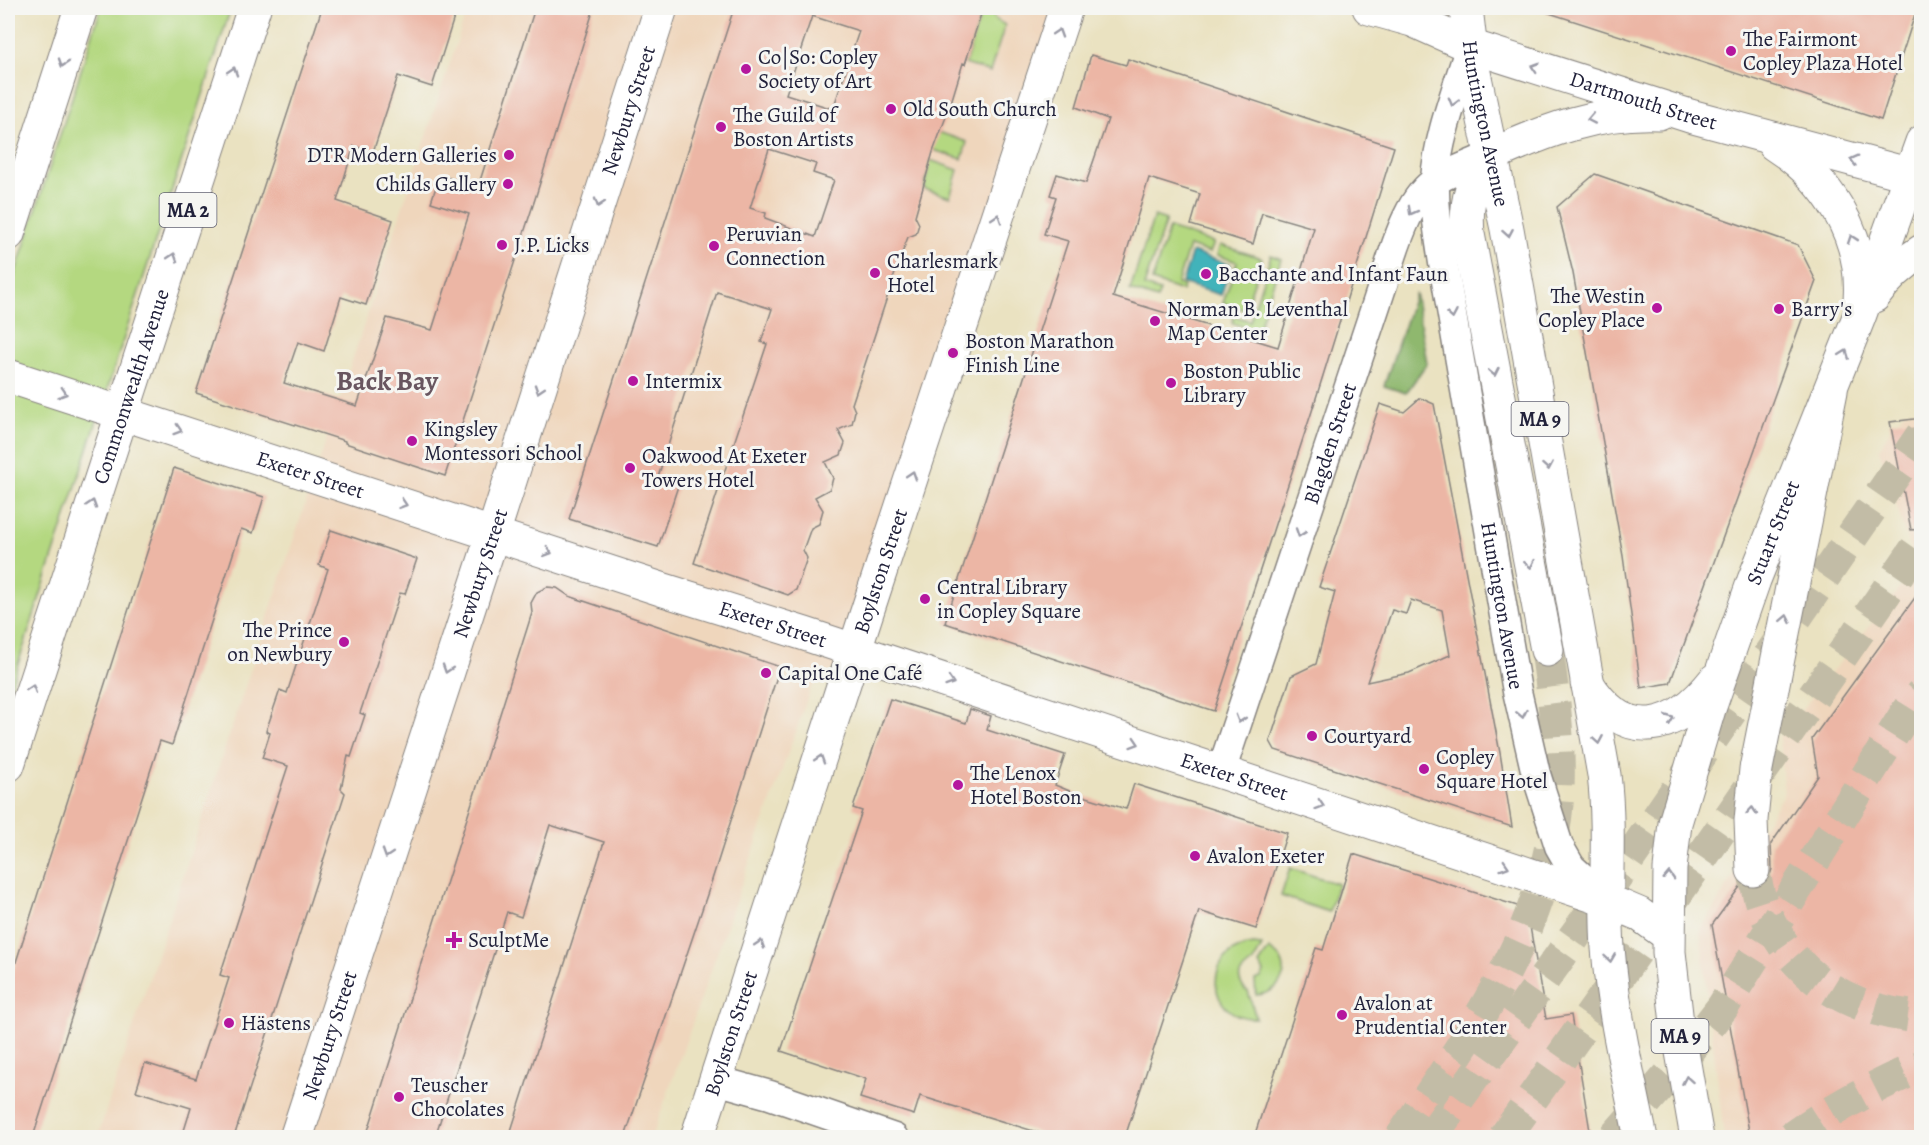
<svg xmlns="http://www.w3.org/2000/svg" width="1929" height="1145" font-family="Alegreya,serif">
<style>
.built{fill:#efd6bc}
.green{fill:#b4d880;stroke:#6b7d5e;stroke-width:1.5}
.forest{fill:#8fb86e;stroke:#586d54;stroke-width:1.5}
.water{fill:#43b3ba;stroke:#326a7a;stroke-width:1.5}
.building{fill:#ecb6a5;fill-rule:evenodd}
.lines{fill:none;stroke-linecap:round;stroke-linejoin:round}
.highway-tunnel{stroke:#c2bca6;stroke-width:33;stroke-dasharray:33 16;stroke-linecap:butt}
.minor-casing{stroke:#86827e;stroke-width:31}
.major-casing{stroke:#86827e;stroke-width:35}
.highway-casing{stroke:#86827e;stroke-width:35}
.minor{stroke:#fff;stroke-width:28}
.major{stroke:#fff;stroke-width:33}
.highway{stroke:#fff;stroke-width:33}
.oneway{stroke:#9c9ca7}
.poi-dot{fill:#b5179e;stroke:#f6f6f2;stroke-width:2}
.labels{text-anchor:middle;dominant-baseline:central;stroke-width:6;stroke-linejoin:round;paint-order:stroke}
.shield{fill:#f6f6f2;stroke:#626272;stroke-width:1.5}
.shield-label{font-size:20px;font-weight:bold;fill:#22223b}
.poi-label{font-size:21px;fill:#22223b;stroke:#f6f6f2;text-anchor:start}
.street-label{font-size:21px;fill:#22223b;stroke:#f6f6f2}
.district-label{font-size:27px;font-weight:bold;fill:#695660;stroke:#f6f6f2}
</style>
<rect width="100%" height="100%" fill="#f6f6f2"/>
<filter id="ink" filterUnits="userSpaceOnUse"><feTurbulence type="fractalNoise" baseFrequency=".0167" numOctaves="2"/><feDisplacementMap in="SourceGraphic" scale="12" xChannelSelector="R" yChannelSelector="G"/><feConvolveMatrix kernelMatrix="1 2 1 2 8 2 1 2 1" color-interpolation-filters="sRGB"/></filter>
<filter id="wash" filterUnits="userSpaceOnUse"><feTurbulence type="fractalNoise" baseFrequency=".008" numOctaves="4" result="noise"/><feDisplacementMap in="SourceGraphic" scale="24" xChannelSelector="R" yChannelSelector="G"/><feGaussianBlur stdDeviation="1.35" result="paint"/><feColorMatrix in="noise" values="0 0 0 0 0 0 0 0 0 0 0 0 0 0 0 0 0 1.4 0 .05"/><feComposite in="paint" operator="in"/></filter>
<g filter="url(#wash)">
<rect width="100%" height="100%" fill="#eae2c1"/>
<path class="built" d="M468,8H1059L855,650L811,688L652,1137L97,1138Z
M1921,409V1112L1775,1137H1724L1700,931L1784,793L1779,738L1916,568L1879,449L1891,429L1905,412Z"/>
<path class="green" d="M101,8H231L8,695V296Z
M983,8H989L995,19L1005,25L990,72L965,64Z
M941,133L967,142L962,159L933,150L938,134Z
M930,160L958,170L950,197L924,189Z
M1154,216L1166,220L1144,286L1160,291L1157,299L1130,290Z
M1169,228L1214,243L1210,253L1189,246L1177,284L1184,286L1182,291L1152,281Z
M1220,245L1262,258L1245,310L1223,303L1237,262L1217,255Z
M1271,255L1281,259L1258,331L1232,323L1234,316L1250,321Z
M1290,868L1338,884L1329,912L1281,896Z
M1253,945L1262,946C1259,951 1256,959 1252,963C1241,972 1234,975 1245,990L1248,991L1256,1018C1206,1021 1201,950 1253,945Z
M1269,949C1273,952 1277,954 1280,958C1292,977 1274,994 1256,995L1255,980L1261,978L1264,972L1259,964Z"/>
<path class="forest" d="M1415,293L1427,363L1406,393L1384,386Z"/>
<path class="water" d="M1192,252L1231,265L1221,295L1182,283Z"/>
<g id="blocks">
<path class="building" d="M322,8H457L432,87L398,76L373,152L354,146L337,201L393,220L366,305L341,297L324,351L298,342L284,383L357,406L387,318L432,330L469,214L431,202L440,175L478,187L535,8H594L535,199L445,476L345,443V441L196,393Z
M734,8H983L965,64L963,63L950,106L933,152L915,216L919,224L916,234L908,237L898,264L852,404L855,411L852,424L838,430L845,443L841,455L825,462L833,478L830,489L815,497L823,510L819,524L811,528L803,550L807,558L796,590L788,595L694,563L767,344L761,342L772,309L717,292L658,477L679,483L658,547L569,519ZM812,16L859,31L833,109L786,94ZM769,149L816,164L813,173L834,180L815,237L765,218L766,213L750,208Z
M1546,8H1917L1881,120L1546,12Z
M1091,55L1126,65L1128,59L1394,147L1312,411L1214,711L945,623L1068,241L1044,234L1056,197L1050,195L1057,174L1086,183L1108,119L1076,107ZM1149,178L1200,194L1191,225L1253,244L1262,213L1314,228L1278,347L1113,297Z
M1595,174L1798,245L1816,281L1670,683L1641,688L1623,556L1573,273L1557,207Z
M1420,398L1434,404L1500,753L1512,827L1275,750L1270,741L1291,676L1316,664L1335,592L1319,587L1380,404L1404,412ZM1411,600L1442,610L1450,655L1409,673L1367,682L1392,610L1406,614Z
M1922,418V529L1911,530L1890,422Z
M174,468L264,497L253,533L241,529L172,745L160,741L33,1137H8V987Z
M331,530L417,559L405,594L400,593L360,713L365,715L351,757L348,756L341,789L345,793L234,1137H182L191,1108L136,1091L145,1063L196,1079L229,978L220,975L288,766L262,758L270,733L266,731L280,690L287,693L328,569L319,565Z
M547,587L557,588L569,596L780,667L711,883L625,1137H509L604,842L550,825L521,917L507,912L435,1137H366L532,613L531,603L537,592Z
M1922,588V1137H1750L1712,925L1742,884L1754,889L1763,885L1769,879L1772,869L1771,844L1818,776L1812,739Z
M890,699L966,723L970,709L991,716L987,730L1065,755L1055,785L1077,794L1126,809L1134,784L1287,833L1256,929L1199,911L1125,1137H1053L920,1096L914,1115L860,1098L866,1079L781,1051L862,811L853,808Z
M1353,854L1527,909L1546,1019L1571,1015L1591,1137H1254L1316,948L1323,950Z"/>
</g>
</g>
<g filter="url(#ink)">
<use href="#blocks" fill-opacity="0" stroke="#86827e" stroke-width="1.5"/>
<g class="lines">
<path class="highway-tunnel" d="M1753,870C1756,881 1758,894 1762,905C1790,975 1848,1012 1922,1017
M1401,1138C1466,1040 1539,942 1555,822C1563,766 1555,706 1547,650
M1430,1138L1597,905L1922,435
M1504,1138L1643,942L1922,540
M1614,1138L1673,1071L1722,1008L1910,707L1922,693
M1791,1138C1832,1109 1875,1085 1922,1066"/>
<defs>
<g id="minor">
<path id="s1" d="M1470,46C1457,89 1438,135 1435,180C1434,208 1439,236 1443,263L1517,691L1536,774L1559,846L1571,867L1604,897"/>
<path id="s2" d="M1221,772L1387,272C1396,244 1410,195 1437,180C1454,170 1474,163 1492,155"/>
<path d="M716,1080L770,1095L894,1138"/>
</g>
<g id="major">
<path id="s3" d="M1369,8L1412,20L1470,46L1690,116L1922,178"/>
<path id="s4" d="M1466,8L1473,68L1507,229L1604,775C1611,833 1604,891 1608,948C1613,1012 1628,1075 1641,1138"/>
<path d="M1774,144C1827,178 1865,235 1860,300"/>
<path d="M1492,155C1545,131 1599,110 1659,113"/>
<path d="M8,234L81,8"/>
<path d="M1874,296C1887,277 1902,264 1922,251"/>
<path id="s5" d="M8,376L664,590L805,634L1606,900L1639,914L1668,935"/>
<path d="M1587,683C1626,745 1675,731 1715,680"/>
<path id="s6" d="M8,765L254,8"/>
<path id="s7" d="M296,1138L493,534L661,8"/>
<path id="s8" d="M697,1138L866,615L1066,8"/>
<path id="s9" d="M1697,1138L1677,1023L1669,952L1670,869L1675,823L1709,709L1754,580L1859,317L1922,142"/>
</g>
<path id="highway" d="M1492,155C1471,182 1465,200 1468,234L1547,650
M1753,870L1751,820L1756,769L1831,391"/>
</defs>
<use href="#minor" class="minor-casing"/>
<use href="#major" class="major-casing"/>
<use href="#highway" class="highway-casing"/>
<use href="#minor" class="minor"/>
<use href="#major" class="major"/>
<use href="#highway" class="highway"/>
</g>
<defs><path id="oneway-chevron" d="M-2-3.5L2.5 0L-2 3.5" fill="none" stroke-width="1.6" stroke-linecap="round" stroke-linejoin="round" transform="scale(1.5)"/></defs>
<g class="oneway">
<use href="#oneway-chevron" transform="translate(1058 33) rotate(-72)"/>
<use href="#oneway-chevron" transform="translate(63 63) rotate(108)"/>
<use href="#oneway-chevron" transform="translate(1535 67) rotate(-162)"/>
<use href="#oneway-chevron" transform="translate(233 71) rotate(-72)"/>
<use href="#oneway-chevron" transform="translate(1453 102) rotate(106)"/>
<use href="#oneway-chevron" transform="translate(1591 119) rotate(169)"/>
<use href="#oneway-chevron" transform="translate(1854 160) rotate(-165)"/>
<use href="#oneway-chevron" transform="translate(599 203) rotate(108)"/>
<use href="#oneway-chevron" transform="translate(1412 211) rotate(119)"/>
<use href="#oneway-chevron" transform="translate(997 218) rotate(-72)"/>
<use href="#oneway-chevron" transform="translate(1508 233) rotate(80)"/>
<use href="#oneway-chevron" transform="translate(1852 239) rotate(-109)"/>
<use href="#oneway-chevron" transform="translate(173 257) rotate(-72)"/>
<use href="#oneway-chevron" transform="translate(1452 315) rotate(80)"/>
<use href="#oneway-chevron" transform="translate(1845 354) rotate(-69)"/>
<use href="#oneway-chevron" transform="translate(1494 372) rotate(79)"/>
<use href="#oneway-chevron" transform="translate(539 389) rotate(108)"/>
<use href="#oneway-chevron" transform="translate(63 393) rotate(18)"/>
<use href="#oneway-chevron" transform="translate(178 430) rotate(18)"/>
<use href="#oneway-chevron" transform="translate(1548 466) rotate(80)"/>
<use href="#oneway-chevron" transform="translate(912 475) rotate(-72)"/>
<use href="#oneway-chevron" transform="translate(92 504) rotate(-72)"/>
<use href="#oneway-chevron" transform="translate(403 504) rotate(18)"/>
<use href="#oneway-chevron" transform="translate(1300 533) rotate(109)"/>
<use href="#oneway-chevron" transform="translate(548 552) rotate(18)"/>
<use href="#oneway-chevron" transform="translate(1530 564) rotate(79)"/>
<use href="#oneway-chevron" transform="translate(1786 619) rotate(-79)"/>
<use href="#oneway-chevron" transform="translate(447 669) rotate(108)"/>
<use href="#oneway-chevron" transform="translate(950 682) rotate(18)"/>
<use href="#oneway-chevron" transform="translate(32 689) rotate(-72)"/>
<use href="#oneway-chevron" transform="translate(1522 714) rotate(78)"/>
<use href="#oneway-chevron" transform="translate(1240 719) rotate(107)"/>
<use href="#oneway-chevron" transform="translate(1670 719) rotate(-22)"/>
<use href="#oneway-chevron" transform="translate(1598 740) rotate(80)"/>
<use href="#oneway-chevron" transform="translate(1135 743) rotate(18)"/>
<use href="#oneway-chevron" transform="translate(820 759) rotate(-72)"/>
<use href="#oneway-chevron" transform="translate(1320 805) rotate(18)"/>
<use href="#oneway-chevron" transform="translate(1752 811) rotate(-85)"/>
<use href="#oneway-chevron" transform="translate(387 854) rotate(108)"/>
<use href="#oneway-chevron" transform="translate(1505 866) rotate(18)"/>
<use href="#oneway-chevron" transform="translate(1669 876) rotate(-88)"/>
<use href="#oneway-chevron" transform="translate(760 944) rotate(-72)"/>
<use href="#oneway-chevron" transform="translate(1610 958) rotate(82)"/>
<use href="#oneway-chevron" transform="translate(1687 1080) rotate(-100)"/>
</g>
</g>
<g class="poi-dot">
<circle cx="1731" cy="51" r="6"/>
<circle cx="746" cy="69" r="6"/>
<circle cx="891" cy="109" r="6"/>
<circle cx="721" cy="127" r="6"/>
<circle cx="509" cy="155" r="6"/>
<circle cx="508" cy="184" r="6"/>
<circle cx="502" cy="245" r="6"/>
<circle cx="714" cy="246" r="6"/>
<circle cx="875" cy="273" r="6"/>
<circle cx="1206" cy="274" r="6"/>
<circle cx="1657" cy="308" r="6"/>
<circle cx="1779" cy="309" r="6"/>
<circle cx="1155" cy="321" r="6"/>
<circle cx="953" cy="353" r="6"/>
<circle cx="633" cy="381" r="6"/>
<circle cx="1171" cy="383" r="6"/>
<circle cx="412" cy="441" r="6"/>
<circle cx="630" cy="468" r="6"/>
<circle cx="925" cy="599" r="6"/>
<circle cx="344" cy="642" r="6"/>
<circle cx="766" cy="673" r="6"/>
<circle cx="1312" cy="736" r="6"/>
<circle cx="1424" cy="769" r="6"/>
<circle cx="958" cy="785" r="6"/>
<circle cx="1195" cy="856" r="6"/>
<path d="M451 931h6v6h6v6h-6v6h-6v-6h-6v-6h6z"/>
<circle cx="1342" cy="1015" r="6"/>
<circle cx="229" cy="1023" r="6"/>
<circle cx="399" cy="1097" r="6"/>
</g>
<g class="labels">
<g class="shield">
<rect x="159.5" y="193" width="57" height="34" rx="4.5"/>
<rect x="1511.5" y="402" width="57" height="34" rx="4.5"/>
<rect x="1651.5" y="1019" width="57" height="34" rx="4.5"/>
</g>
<g class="shield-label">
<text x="188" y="210">MA 2</text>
<text x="1540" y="419">MA 9</text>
<text x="1680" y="1036">MA 9</text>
</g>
<g class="poi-label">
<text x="1743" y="39">The Fairmont<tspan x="1743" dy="24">Copley Plaza Hotel</tspan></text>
<text x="758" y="57">Co|So: Copley<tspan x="758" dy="24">Society of Art</tspan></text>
<text x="903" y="109">Old South Church</text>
<text x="733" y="115">The Guild of<tspan x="733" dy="24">Boston Artists</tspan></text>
<text x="497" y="155" text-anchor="end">DTR Modern Galleries</text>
<text x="496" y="184" text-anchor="end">Childs Gallery</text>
<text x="726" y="234">Peruvian<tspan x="726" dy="24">Connection</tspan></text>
<text x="514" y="245">J.P. Licks</text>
<text x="887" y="261">Charlesmark<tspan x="887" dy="24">Hotel</tspan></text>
<text x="1218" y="274">Bacchante and Infant Faun</text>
<text x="1645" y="296" text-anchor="end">The Westin<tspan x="1645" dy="24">Copley Place</tspan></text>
<text x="1167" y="309">Norman B. Leventhal<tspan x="1167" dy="24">Map Center</tspan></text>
<text x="1791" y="309">Barry's</text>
<text x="965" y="341">Boston Marathon<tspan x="965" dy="24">Finish Line</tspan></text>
<text x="1183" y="371">Boston Public<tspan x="1183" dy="24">Library</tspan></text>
<text x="645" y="381">Intermix</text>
<text x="424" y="429">Kingsley<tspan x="424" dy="24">Montessori School</tspan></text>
<text x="642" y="456">Oakwood At Exeter<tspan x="642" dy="24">Towers Hotel</tspan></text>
<text x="937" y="587">Central Library<tspan x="937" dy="24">in Copley Square</tspan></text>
<text x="332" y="630" text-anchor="end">The Prince<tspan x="332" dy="24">on Newbury</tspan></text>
<text x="778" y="673">Capital One Café</text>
<text x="1324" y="736">Courtyard</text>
<text x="1436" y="757">Copley<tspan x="1436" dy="24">Square Hotel</tspan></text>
<text x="970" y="773">The Lenox<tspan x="970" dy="24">Hotel Boston</tspan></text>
<text x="1207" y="856">Avalon Exeter</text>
<text x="468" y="940">SculptMe</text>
<text x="1354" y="1003">Avalon at<tspan x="1354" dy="24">Prudential Center</tspan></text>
<text x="241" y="1023">Hästens</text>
<text x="411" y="1085">Teuscher<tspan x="411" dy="24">Chocolates</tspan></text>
</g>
<g class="street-label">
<text stroke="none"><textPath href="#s3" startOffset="290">Dartmouth Street</textPath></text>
<text stroke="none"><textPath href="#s7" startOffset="1080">Newbury Street</textPath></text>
<text stroke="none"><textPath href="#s4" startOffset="117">Huntington Avenue</textPath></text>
<text stroke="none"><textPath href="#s6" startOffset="398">Commonwealth Avenue</textPath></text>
<text stroke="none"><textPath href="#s2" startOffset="346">Blagden Street</textPath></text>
<text stroke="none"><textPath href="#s5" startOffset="318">Exeter Street</textPath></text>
<text stroke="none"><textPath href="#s9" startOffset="624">Stuart Street</textPath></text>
<text stroke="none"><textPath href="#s8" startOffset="596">Boylston Street</textPath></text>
<text stroke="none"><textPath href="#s7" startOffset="594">Newbury Street</textPath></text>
<text stroke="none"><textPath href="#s1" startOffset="570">Huntington Avenue</textPath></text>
<text stroke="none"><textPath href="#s5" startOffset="804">Exeter Street</textPath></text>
<text stroke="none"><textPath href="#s5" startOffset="1290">Exeter Street</textPath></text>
<text stroke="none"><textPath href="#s8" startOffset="110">Boylston Street</textPath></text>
<text stroke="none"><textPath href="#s7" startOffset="108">Newbury Street</textPath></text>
</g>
<g class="district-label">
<text x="387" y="381">Back Bay</text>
</g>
</g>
<rect width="1929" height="1145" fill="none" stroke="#f6f6f2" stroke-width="30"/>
</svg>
